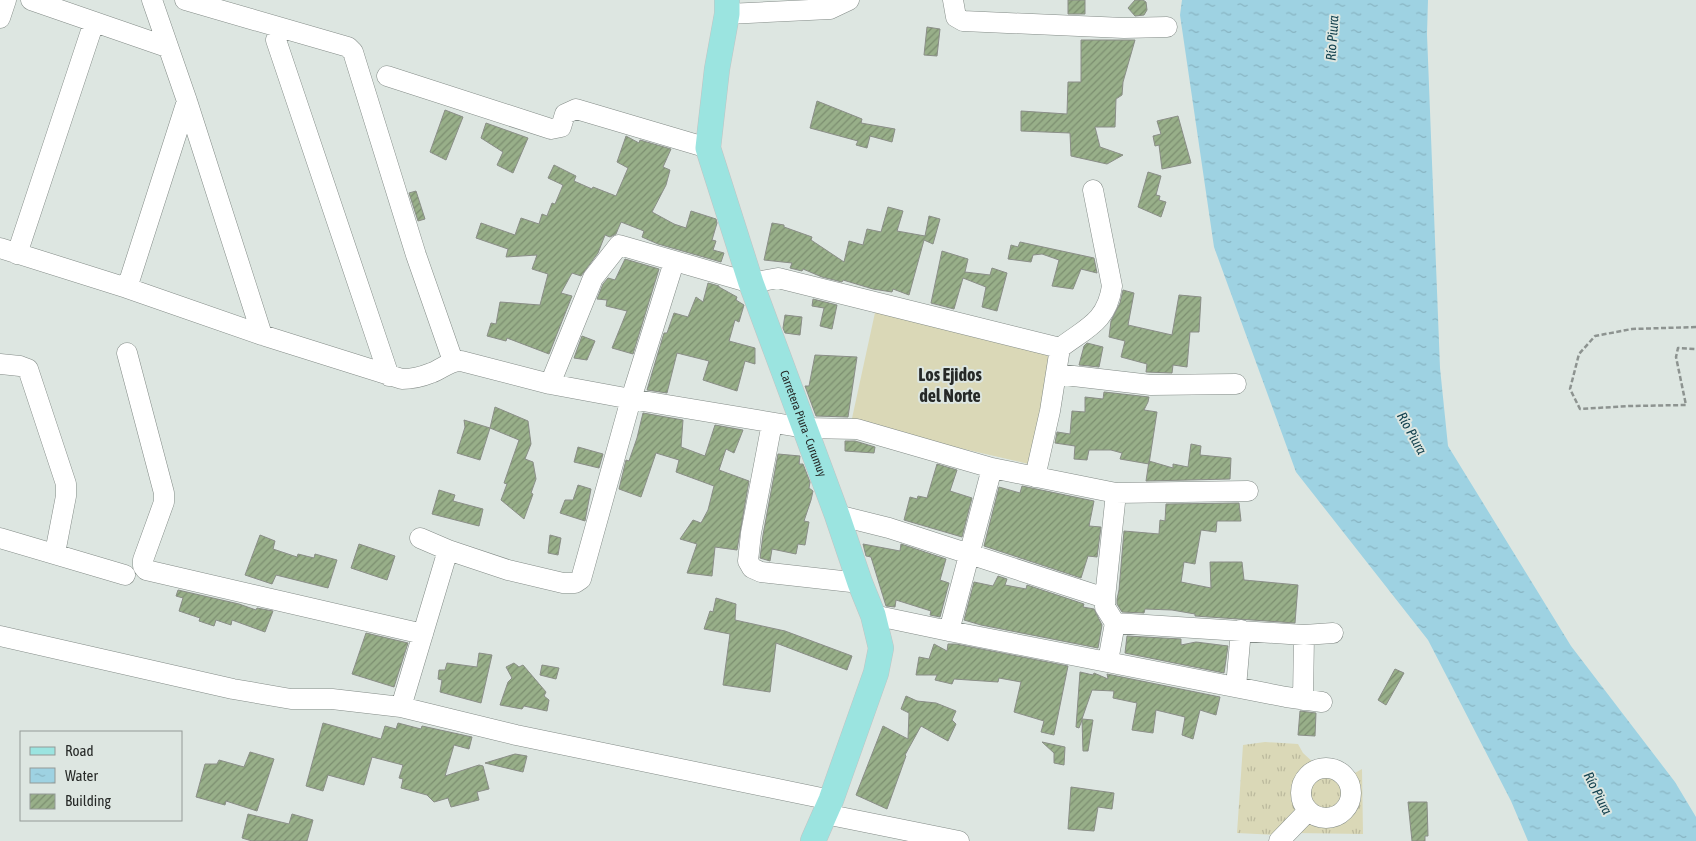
<svg xmlns="http://www.w3.org/2000/svg" width="1696" height="841" font-family="'Asap Condensed',sans-serif">
<style>
.grass{fill:url(#grass-tufts)}
.garden{fill:#dad8b7}
.water{fill:url(#water-ripples)}
.building{fill:url(#building-hatch);stroke:#8a8e87}
.lines{fill:none;stroke-linecap:round;stroke-linejoin:round}
.minor-casing{stroke:#838b87;stroke-width:21}
.major-casing{stroke:#c2c3c3;stroke-width:26}
.path{stroke:#8d9390;stroke-width:2.5;stroke-dasharray:5 2.5;stroke-linecap:butt}
.minor{stroke:#fff;stroke-width:20}
.major{stroke:#9be4e0;stroke-width:25}
.labels{text-anchor:middle;dominant-baseline:central;stroke-width:4;stroke-linejoin:round;paint-order:stroke}
.street-label{font-size:12px;fill:#262927;stroke:#dde6e1}
.water-label{font-size:14px;font-style:italic;fill:#14424f;stroke:#dde6e1}
.district-label{font-size:18px;font-weight:bold;fill:#262927;stroke:#dde6e1}
</style>
<defs>
<pattern id="grass-tufts" width="24" height="20" patternUnits="userSpaceOnUse" patternTransform="scale(1.25)"><rect width="24" height="20" fill="#dad8b7"/><path d="M3 7l-1-3M5 7V3M7 7l1-3M15 17l-1-3M17 17v-4M19 17l1-3" fill="none" stroke="#bbb99d"/></pattern>
<pattern id="water-ripples" width="26" height="14" patternUnits="userSpaceOnUse" patternTransform="scale(1.25)"><rect width="26" height="14" fill="#9ed2e2"/><path d="M2 4q2-2 4 0t4 0M15 11q2-2 4 0t4 0" fill="none" stroke="#88b4c2"/></pattern>
<pattern id="building-hatch" width="6" height="6" patternUnits="userSpaceOnUse" patternTransform="scale(1.25)"><rect width="6" height="6" fill="#98af89"/><path d="M-1 1l2-2M0 6l6-6M5 7l2-2" fill="none" stroke="#7c8e70"/></pattern>
</defs>
<rect width="100%" height="100%" fill="#dde6e1"/>
<path class="grass" d="M1265,742L1298,744L1303,753L1315,764C1291,779 1298,785 1299,810L1278,835L1237,833L1243,745Z
M1362,769L1363,834L1295,833L1314,818C1327,823 1347,817 1352,803C1355,794 1353,783 1353,774Z
M1305 792a21 21 0 1 1 42 0a21 21 0 1 1-42 0Z"/>
<path class="garden" d="M876,308L1051,349L1045,377L1033,465L851,423Z"/>
<path class="water" d="M1182,0H1428L1427,34L1440,368L1448,446L1571,646L1675,782L1696,817V841H1528L1511,801L1428,640L1296,472L1214,247L1180,15Z"/>
<path class="building" d="M1068,0H1085V14H1068Z
M1135,0H1143L1146,2L1147,10L1144,15L1135,16L1128,8Z
M927,27L940,29L937,56L924,55Z
M1081,40H1135L1123,82L1122,95L1116,99L1115,127H1095L1100,147L1123,155L1107,164L1071,156L1070,133L1021,131V111L1067,114L1068,82H1081Z
M817,101L862,119L861,123L895,129L892,142L870,136L867,148L856,145L858,141L810,128Z
M445,110L463,117L446,160L430,152Z
M1178,116L1191,163L1162,169L1159,145L1155,146L1153,136L1161,134L1157,121Z
M486,123L528,138L513,173L497,165L503,152L481,138Z
M626,136L639,143L640,140L671,149L663,167L670,170L666,185L652,212L674,224L686,228L691,211L716,219L717,223L712,240L716,241L713,250L724,253L721,262L658,244L642,237L644,231L621,222L616,234L610,237L605,235L598,253L581,276L572,273L561,293L572,296L549,354L507,338L506,341L487,336L491,323L496,324L500,302L540,305L548,274L532,269L537,255L506,257L508,249L476,238L481,223L515,235L521,218L539,224L542,214L547,216L552,203L555,204L563,185L548,178L554,165L576,176L574,181L592,189L593,187L616,196L628,168L617,162Z
M1148,172L1161,176L1156,195L1160,196L1159,200L1166,202L1161,217L1138,207Z
M416,191L425,219L418,221L409,193Z
M888,207L903,211L897,231L925,236L929,216L940,219L933,244L924,240L909,295L893,289L892,292L873,289L843,280L842,282L822,277L803,269L802,271L790,268L792,263L764,260L772,223L784,225V227L812,237L811,240L844,262L849,241L863,245L867,229L881,232Z
M1020,242L1094,258L1097,273L1081,269L1073,289L1052,286L1059,260L1042,254L1033,255L1031,262L1008,259L1011,245L1018,247Z
M942,251L968,259L965,272L990,275L992,268L1007,273L997,311L982,307L986,287L963,278L954,309L931,303Z
M625,259L659,269L633,354L612,348L627,311L606,306L607,300L597,299L603,284L608,278L615,280Z
M708,283L719,286V287L737,297L736,300L744,305L739,322L735,320L729,341L755,348V364L745,361L737,391L703,380L709,361L677,353L667,393L647,390L664,333H667L674,313L688,317L696,297L703,302Z
M1123,290L1134,293L1128,325L1172,335L1179,295L1201,297L1199,332H1190L1187,367L1173,365L1172,373L1146,372L1147,364L1121,357L1125,341L1109,337L1111,321L1120,303Z
M813,299L837,305L832,329L820,326L824,308L812,306Z
M785,315L802,317L800,335L785,333L783,328Z
M582,336L595,341L587,360L574,358Z
M1087,343L1103,347L1099,367L1079,365L1084,346Z
M815,355L857,357L848,417L816,416L805,386H809Z
M1104,392L1149,397L1148,402L1144,410L1157,412L1149,464L1120,459L1122,453L1111,450H1089L1087,460L1074,459L1075,446L1055,443L1057,432L1070,434L1072,411L1085,412V397L1103,399Z
M495,407L528,421L531,444L525,459L533,462L536,479L531,493L533,494L524,519L501,500L507,484L504,483L519,440L490,428Z
M643,413L683,420L681,447L705,456L715,425L743,430L734,453L726,449L719,470L749,481L737,550L715,547L712,576L687,573L697,544L680,539L693,520L701,523L708,510L714,486L676,472L679,460L656,453L641,497L619,489L626,460L629,461L637,438Z
M464,420L490,428L480,460L457,453L465,427Z
M845,441H855L875,447L874,453L845,451Z
M1191,444L1201,446L1200,455L1231,458L1230,479L1146,481L1149,461L1173,468V464L1188,467Z
M578,447L603,454L599,468L574,462Z
M778,454L800,456L799,464H803L810,482L809,488L813,491L811,500L804,521L809,522L805,545L798,544L796,554L772,549L770,561L760,558L763,535Z
M937,464L957,470L950,491L972,498L962,537L904,520L910,497L917,499L918,496L927,498Z
M578,485L591,489L585,521L560,513L565,500H573Z
M1022,486L1094,501L1089,526L1101,527L1097,557L1088,556L1081,578L984,546L999,487L1020,493Z
M439,490L455,495L453,501L483,509L479,526L432,514Z
M1239,503L1241,521H1217L1216,532L1201,530L1195,564L1184,562L1181,582L1211,588L1210,562H1242L1244,580L1298,585L1295,623L1195,616V614L1172,610L1145,609L1144,613L1122,612L1117,604V599L1119,590L1124,531L1159,534L1160,520L1165,521L1166,504Z
M260,535L275,541L273,549L297,557L298,554L314,558L315,554L337,560L328,588L276,575L272,584L245,575Z
M550,535L561,538L558,555L548,553Z
M359,544L395,556L387,580L351,568Z
M863,544L900,551L901,544L946,559L940,580L949,583L940,617L930,615L931,611L896,600L895,607L886,606L871,557L866,556Z
M998,576L1007,579L1005,585L1026,589L1027,585L1084,604L1083,607L1094,609L1102,625L1098,648L981,625L964,620L974,582L993,586Z
M178,590L239,604L256,610L257,608L273,611L265,632L232,620L231,625L216,620L214,626L199,621L200,618L179,611L183,598L176,596Z
M716,598L736,604L735,620L785,631L852,656L847,670L776,643L770,692L723,685L730,634L704,629L710,611L713,612Z
M366,633L408,643L394,687L352,674Z
M1127,636L1181,639V645L1196,642L1228,646L1224,673L1125,653Z
M934,644L947,651L948,644H956L1068,666L1054,735L1041,732L1044,721L1014,712L1021,682L999,678L998,682L954,679L952,684L935,680L937,675H916L919,657L929,659Z
M479,653L492,655L481,703L440,692L442,680L438,679L439,670H445L447,663L477,667Z
M514,663L519,667L523,665L546,692L544,696L549,700L547,711L524,706L522,709L500,705L508,682L512,678L506,667Z
M542,665L559,668L556,679L540,675Z
M1395,669L1404,673L1386,705L1378,700Z
M1080,672L1093,675L1094,673L1108,679L1107,674L1220,697L1216,715L1200,710L1193,739L1182,735L1185,717L1156,710L1153,733L1132,730L1137,703L1113,698L1114,691L1092,690L1082,719L1093,720L1088,751H1083L1082,720L1079,728L1076,727Z
M906,696L917,701L936,703L956,711L952,720L956,724L948,741L921,726L905,755L906,756L887,809L856,795L883,726L908,739L909,713L901,709Z
M1300,711L1316,713L1315,736L1298,735Z
M323,723L381,739L385,726L396,729L398,723L421,729L422,726L472,737L469,749L454,745L445,776L479,765L483,766L489,789L477,792L479,800L451,807L448,798L434,802L427,795L401,788L403,779L399,778L403,765L372,757L364,785L328,775L323,791L306,786Z
M1042,742L1065,747L1064,765L1054,763V753Z
M250,752L274,759L257,811L226,801L225,805L196,797L205,764H217L219,760L244,767Z
M515,754L527,756L523,772L485,763Z
M1071,787L1114,793L1112,809L1098,807L1094,831L1068,829Z
M1408,802H1427L1428,836H1425V841H1412Z
M248,814L289,824L292,814L313,820L307,841H252L242,838Z"/>
<g class="lines">
<defs>
<path id="minor" d="M31,0L167,47
M152,0L187,101L262,335
M185,0L348,47L353,52L416,255L453,361
M953,0L956,17L963,21L1124,28L1167,27
M727,14L830,9L849,0
M0,18L6,0
M276,40L389,376
M387,76L551,129L561,127L565,114L576,109L708,148
M0,248L127,288L262,335L402,379C412,379 421,377 431,373C442,369 449,361 461,361L550,384L631,399L805,428L857,429L992,468L1116,493L1248,491
M17,254L94,22
M127,288L187,101
M127,353L164,493V502L143,560V566L146,570L423,634
M0,364L20,366L28,369L66,484V496L55,553
M1056,374L1151,385L1236,384
M550,384L593,278L619,245L751,283L778,278L1060,348
M772,423L751,533L748,561L752,568L761,572L860,583
M1035,477L1050,411L1060,348C1086,328 1107,322 1112,286L1093,190
M837,515L889,528L1105,598
M0,538L125,575
M448,550L508,570L563,583H575L581,579L631,399L674,262
M873,615L949,631L1286,697L1322,702
M1115,623L1304,635L1333,633
M949,631L992,468
M0,636L233,689L291,699H332L401,707L516,735L831,800
M1108,661L1115,623L1105,607V598L1116,493
M1236,687L1241,630
M1303,700L1304,635
M401,707L448,550L420,538
M1301 793a25 25 0 1 1 50 0a25 25 0 1 1-50 0Z
M825,814L959,841
M1279,841L1308,811"/>
<g id="major">
<path id="s1" d="M727,0V14L717,69L708,148L751,283L837,515L860,583L873,615L881,648L876,673L831,800L813,841"/>
</g>
</defs>
<use href="#minor" class="minor-casing"/>
<use href="#major" class="major-casing"/>
<path class="path" d="M1696,327L1632,329L1595,336L1579,354L1570,389L1580,409L1630,406L1686,405L1676,357L1678,348L1696,349"/>
<use href="#minor" class="minor"/>
<use href="#major" class="major"/>
</g>
<g class="labels">
<g class="street-label">
<text stroke="none"><textPath href="#s1" startOffset="441">Carretera Piura - Curumuy</textPath></text>
</g>
<g class="water-label">
<text transform="translate(1332 38) rotate(-86)">Río Piura</text>
<text transform="translate(1412 433) rotate(61)">Río Piura</text>
<text transform="translate(1598 793) rotate(63)">Río Piura</text>
</g>
<g class="district-label">
<text x="950" y="374">Los Ejidos<tspan x="950" dy="21">del Norte</tspan></text>
</g>
</g>
<rect x="20" y="731" width="162" height="90" fill="#dde6e1" stroke="#949a97"/>
<rect x="30" y="747" width="25" height="8" fill="#9be4e0" stroke="#949a97"/>
<text x="65" y="756" font-size="15" fill="#262927">Road</text>
<rect x="30" y="768" width="25" height="15" fill="url(#water-ripples)" stroke="#949a97"/>
<text x="65" y="781" font-size="15" fill="#262927">Water</text>
<rect x="30" y="794" width="25" height="15" fill="url(#building-hatch)" stroke="#949a97"/>
<text x="65" y="806" font-size="15" fill="#262927">Building</text>
</svg>
